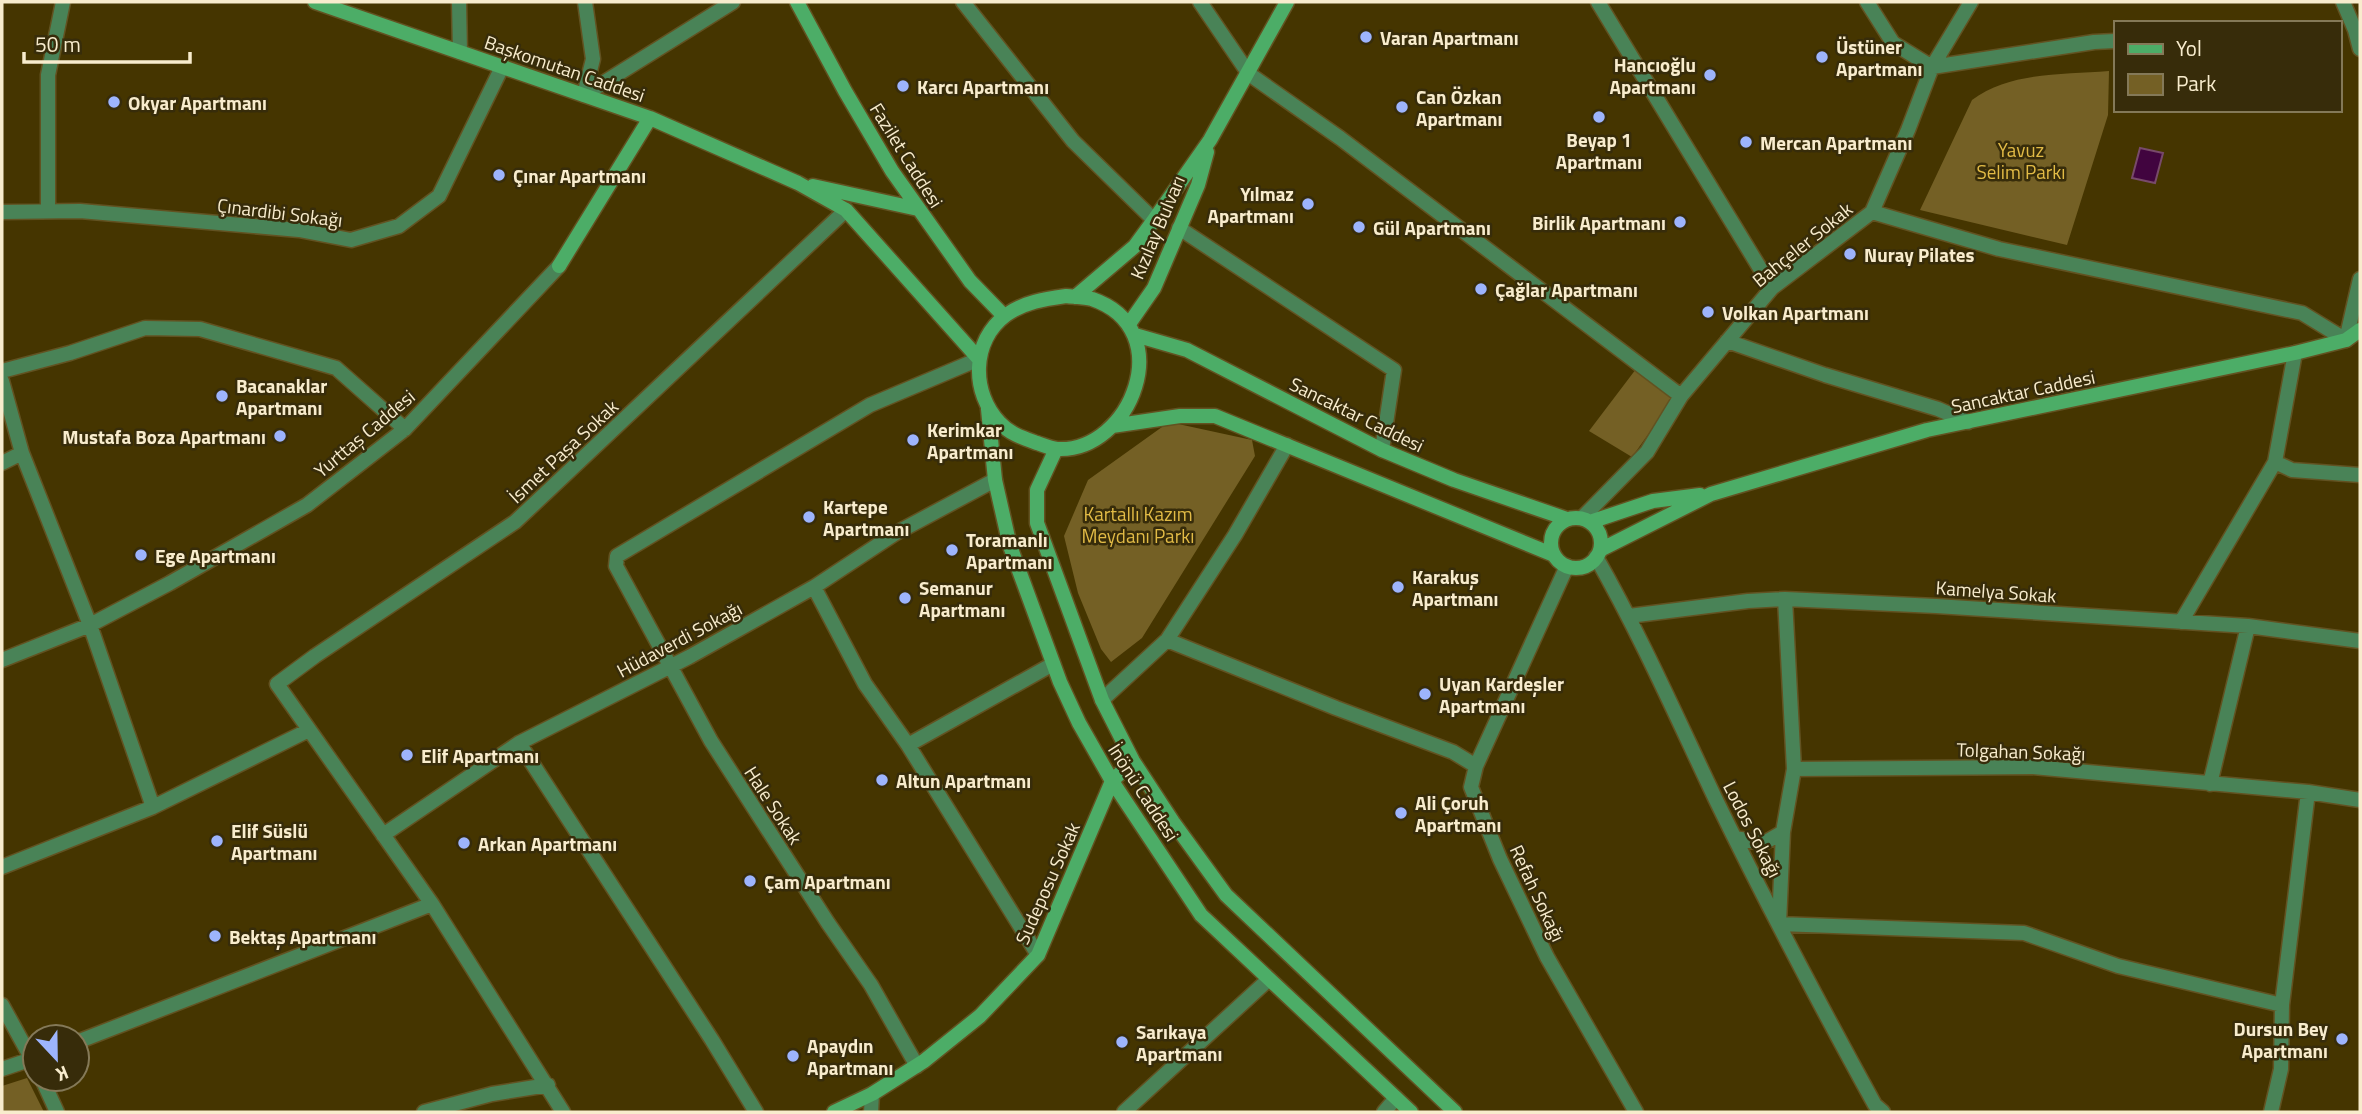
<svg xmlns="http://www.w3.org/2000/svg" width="2362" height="1114" font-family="'Titillium Web',sans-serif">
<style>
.green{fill:#746025}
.water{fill:#41043f;stroke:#784a6a;stroke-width:2}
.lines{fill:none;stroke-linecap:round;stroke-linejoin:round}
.street-casing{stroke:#625221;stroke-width:17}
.secondary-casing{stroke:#625221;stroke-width:17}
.street{stroke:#498357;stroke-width:14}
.secondary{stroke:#4cad67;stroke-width:14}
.poi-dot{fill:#9db4fd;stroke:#372c0a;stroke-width:2.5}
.labels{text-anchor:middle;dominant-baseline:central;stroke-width:5;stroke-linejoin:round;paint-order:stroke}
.poi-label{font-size:19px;font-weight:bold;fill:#f8eccd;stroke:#372c0a;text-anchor:start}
.street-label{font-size:19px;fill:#f8eccd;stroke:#372c0a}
.park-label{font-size:19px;fill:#e2bb46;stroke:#372c0a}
</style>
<rect width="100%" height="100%" fill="#453500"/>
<path class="green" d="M2109,71L2108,115L2067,245L1920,210L1972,100C2011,71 2063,75 2109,71Z
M1636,369L1675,397L1632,457L1589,431Z
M1169,422L1252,440L1255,456L1142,638L1111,662L1101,649L1078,593L1064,536L1088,480Z
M27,1078L44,1112H2V1086Z"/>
<path class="water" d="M2140,148L2163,153L2155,183L2132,178Z"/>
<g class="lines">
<defs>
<path id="street" d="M459,2L460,52
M963,2L1073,141L1154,220
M1200,2L1249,74L1340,138L1681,396
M1598,2L1772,288
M1867,2L1893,43L1932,67L2094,42L2115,41
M2343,2L2355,30L2360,49
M584,95L733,2
M584,95L593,59L585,2
M48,211V75L63,2
M2,212L80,211L299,230L351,240L399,226L439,196L502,67
M1872,212L1999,249L2302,313L2346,340L2360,279
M1179,228L1394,370L1382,450
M1727,341L1825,375L1938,409L1968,422
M2295,353L2275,462L2292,470L2360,475
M2,371L70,353L145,328L200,329L336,368L405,429
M2,381L22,453L90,625L153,807
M2,463L22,453
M1582,518L1647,452L1681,396L1772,288L1872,212L1908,130L1932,67L1971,2
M1596,557C1641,636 1677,718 1716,800C1766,903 1820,1005 1875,1105L1883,1112
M1567,566L1476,766L1471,787L1500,859L1547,957L1636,1112
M814,587L865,684L908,745L1038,955
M1785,599L1794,769
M1629,616L1748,601L1785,599L1936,606L2248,626L2360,641
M2181,622L2275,462
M1167,640L1336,708L1453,752L1476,766
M2,660L90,625L170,583L307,505L405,429L559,266
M1102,700L1167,640L1235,535L1287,445
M519,743L712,1040L756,1112
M908,745L1053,664
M2210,784L2248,626
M1783,832L1779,924L2024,933L2118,966L2282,1005
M383,835L519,743L689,657L814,587L896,533L995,480
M1735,838L1764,843L1783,832L1794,769L2033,767L2308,792L2360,800
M2,867L153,807L309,730
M2,1005L35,1065
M77,1042L432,904
M917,1066L871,985L828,923L711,741L616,566L617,556L870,405L979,359
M2,1069L35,1058
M42,1079L57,1112
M424,1112L492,1094L548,1085
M563,1112L432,904L277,684L315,656L515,522L846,210
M871,1112L872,1094
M1124,1112L1268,980
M1384,1112L1396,1098
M2271,1112L2281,1069L2282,1005L2308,792"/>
<path id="secondary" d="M315,2L650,118L798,183L846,210L979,359
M797,2L845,91L892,171L970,281L1004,316
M813,186L918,209
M559,266L650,118
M1066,296C1074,297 1084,297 1092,299C1180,329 1131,453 1057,449C1050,448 1043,445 1037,443C1023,438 1010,434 1000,423C971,393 971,341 1006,315C1024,302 1045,299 1066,296Z
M1075,297L1135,246L1154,220L1210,140L1287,2
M1129,324L1154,288L1198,185L1207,152
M1135,335L1187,350L1382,450L1454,480L1567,519
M988,409L995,480L1010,546L1060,682L1079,723L1112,781L1201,915L1411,1112
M1112,426L1180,416H1215L1554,555
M1056,449L1037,490V523L1102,700L1133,761L1173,822L1226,895L1455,1112
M1551 543a25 25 0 1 1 50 0a25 25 0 1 1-50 0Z
M1590,522L1653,501L1700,495
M1600,550L1711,494L1927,430L2295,353L2346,340L2360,330
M834,1112L872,1094L924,1061L980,1016L1038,955L1112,781L1133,761"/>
</defs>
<use href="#street" class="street-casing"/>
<use href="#secondary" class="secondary-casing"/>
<use href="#street" class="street"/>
<use href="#secondary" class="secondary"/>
</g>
<g class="poi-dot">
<circle cx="1366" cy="37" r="7"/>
<circle cx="1822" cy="57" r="7"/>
<circle cx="1710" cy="75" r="7"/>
<circle cx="903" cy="86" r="7"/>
<circle cx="114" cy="102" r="7"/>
<circle cx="1402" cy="107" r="7"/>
<circle cx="1599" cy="117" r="7"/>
<circle cx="1746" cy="142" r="7"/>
<circle cx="499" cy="175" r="7"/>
<circle cx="1308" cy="204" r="7"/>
<circle cx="1680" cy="222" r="7"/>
<circle cx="1359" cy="227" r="7"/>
<circle cx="1850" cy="254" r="7"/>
<circle cx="1481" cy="289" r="7"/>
<circle cx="1708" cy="312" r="7"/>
<circle cx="222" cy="396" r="7"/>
<circle cx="280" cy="436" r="7"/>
<circle cx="913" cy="440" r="7"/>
<circle cx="809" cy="517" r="7"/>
<circle cx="952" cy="550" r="7"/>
<circle cx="141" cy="555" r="7"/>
<circle cx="1398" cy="587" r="7"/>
<circle cx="905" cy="598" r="7"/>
<circle cx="1425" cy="694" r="7"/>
<circle cx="407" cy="755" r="7"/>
<circle cx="882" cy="780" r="7"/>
<circle cx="1401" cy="813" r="7"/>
<circle cx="217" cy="841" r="7"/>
<circle cx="464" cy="843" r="7"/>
<circle cx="750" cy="881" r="7"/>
<circle cx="215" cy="936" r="7"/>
<circle cx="2342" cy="1039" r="7"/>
<circle cx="1122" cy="1042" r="7"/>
<circle cx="793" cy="1056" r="7"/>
</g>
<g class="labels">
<g class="poi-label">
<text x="1380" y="37">Varan Apartmanı</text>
<text x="1836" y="46">Üstüner<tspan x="1836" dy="22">Apartmanı</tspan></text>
<text x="1696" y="64" text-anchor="end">Hancıoğlu<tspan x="1696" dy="22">Apartmanı</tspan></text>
<text x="917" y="86">Karcı Apartmanı</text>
<text x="1416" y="96">Can Özkan<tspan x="1416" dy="22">Apartmanı</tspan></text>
<text x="128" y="102">Okyar Apartmanı</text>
<text x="1599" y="139" text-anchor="middle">Beyap 1<tspan x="1599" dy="22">Apartmanı</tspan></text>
<text x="1760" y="142">Mercan Apartmanı</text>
<text x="513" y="175">Çınar Apartmanı</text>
<text x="1294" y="193" text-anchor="end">Yılmaz<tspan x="1294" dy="22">Apartmanı</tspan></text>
<text x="1666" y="222" text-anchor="end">Birlik Apartmanı</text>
<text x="1373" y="227">Gül Apartmanı</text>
<text x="1864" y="254">Nuray Pilates</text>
<text x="1495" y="289">Çağlar Apartmanı</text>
<text x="1722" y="312">Volkan Apartmanı</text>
<text x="236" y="385">Bacanaklar<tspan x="236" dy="22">Apartmanı</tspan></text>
<text x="927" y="429">Kerimkar<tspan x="927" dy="22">Apartmanı</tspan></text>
<text x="266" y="436" text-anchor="end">Mustafa Boza Apartmanı</text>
<text x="823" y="506">Kartepe<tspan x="823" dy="22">Apartmanı</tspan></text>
<text x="966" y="539">Toramanlı<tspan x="966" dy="22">Apartmanı</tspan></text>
<text x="155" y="555">Ege Apartmanı</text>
<text x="1412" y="576">Karakuş<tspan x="1412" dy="22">Apartmanı</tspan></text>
<text x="919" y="587">Semanur<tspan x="919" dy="22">Apartmanı</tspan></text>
<text x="1439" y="683">Uyan Kardeşler<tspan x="1439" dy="22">Apartmanı</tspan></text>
<text x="421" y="755">Elif Apartmanı</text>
<text x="896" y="780">Altun Apartmanı</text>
<text x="1415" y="802">Ali Çoruh<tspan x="1415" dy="22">Apartmanı</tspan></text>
<text x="231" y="830">Elif Süslü<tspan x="231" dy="22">Apartmanı</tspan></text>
<text x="478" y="843">Arkan Apartmanı</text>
<text x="764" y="881">Çam Apartmanı</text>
<text x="229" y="936">Bektaş Apartmanı</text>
<text x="2328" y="1028" text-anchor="end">Dursun Bey<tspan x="2328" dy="22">Apartmanı</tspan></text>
<text x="1136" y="1031">Sarıkaya<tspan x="1136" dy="22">Apartmanı</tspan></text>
<text x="807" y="1045">Apaydın<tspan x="807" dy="22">Apartmanı</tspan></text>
</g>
<g class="street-label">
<text transform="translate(565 68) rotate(19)">Başkomutan Caddesi</text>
<text transform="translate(907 155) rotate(58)">Fazilet Caddesi</text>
<text transform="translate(280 212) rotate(7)">Çınardibi Sokağı</text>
<text transform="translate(1157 227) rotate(-67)">Kızılay Bulvarı</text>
<text transform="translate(1802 244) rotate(-39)">Bahçeler Sokak</text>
<text transform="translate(2023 391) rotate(-12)">Sancaktar Caddesi</text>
<text transform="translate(1357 414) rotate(26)">Sancaktar Caddesi</text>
<text transform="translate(364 433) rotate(-40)">Yurttaş Caddesi</text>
<text transform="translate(563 451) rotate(-43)">İsmet Paşa Sokak</text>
<text transform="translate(1996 591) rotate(4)">Kamelya Sokak</text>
<text transform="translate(679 639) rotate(-28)">Hüdaverdi Sokağı</text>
<text transform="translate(2021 751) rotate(2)">Tolgahan Sokağı</text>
<text transform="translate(1144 792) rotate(57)">İnönü Caddesi</text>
<text transform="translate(774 805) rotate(57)">Hale Sokak</text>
<text transform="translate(1753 829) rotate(63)">Lodos Sokağı</text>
<text transform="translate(1047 883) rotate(-66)">Sudeposu Sokak</text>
<text transform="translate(1538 893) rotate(65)">Refah Sokağı</text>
</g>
<g class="park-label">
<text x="2021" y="149">Yavuz<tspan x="2021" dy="22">Selim Parkı</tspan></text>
<text x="1138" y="513">Kartallı Kazım<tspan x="1138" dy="22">Meydanı Parkı</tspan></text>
</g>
</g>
<rect width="2362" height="1114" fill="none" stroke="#f8eccd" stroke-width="7"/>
<rect x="2114" y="21" width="228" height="91" fill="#372c0a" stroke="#847958" stroke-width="2"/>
<rect x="2128" y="44" width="35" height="10" fill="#4cad67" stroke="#847958" stroke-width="2"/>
<text x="2176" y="56" font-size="21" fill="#f8eccd">Yol</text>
<rect x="2128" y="74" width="35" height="21" fill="#746025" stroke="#847958" stroke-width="2"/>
<text x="2176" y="91" font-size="21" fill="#f8eccd">Park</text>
<g transform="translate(56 1058) rotate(158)"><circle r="33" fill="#372c0a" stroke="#847958" stroke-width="2"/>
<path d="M0-5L12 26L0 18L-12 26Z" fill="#9db4fd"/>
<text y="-10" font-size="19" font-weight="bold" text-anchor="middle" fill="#f8eccd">K</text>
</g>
<path d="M24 52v10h166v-10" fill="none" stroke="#f8eccd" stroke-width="3.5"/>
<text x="35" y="52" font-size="21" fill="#f8eccd" stroke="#372c0a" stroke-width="5" paint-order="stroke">50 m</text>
</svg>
